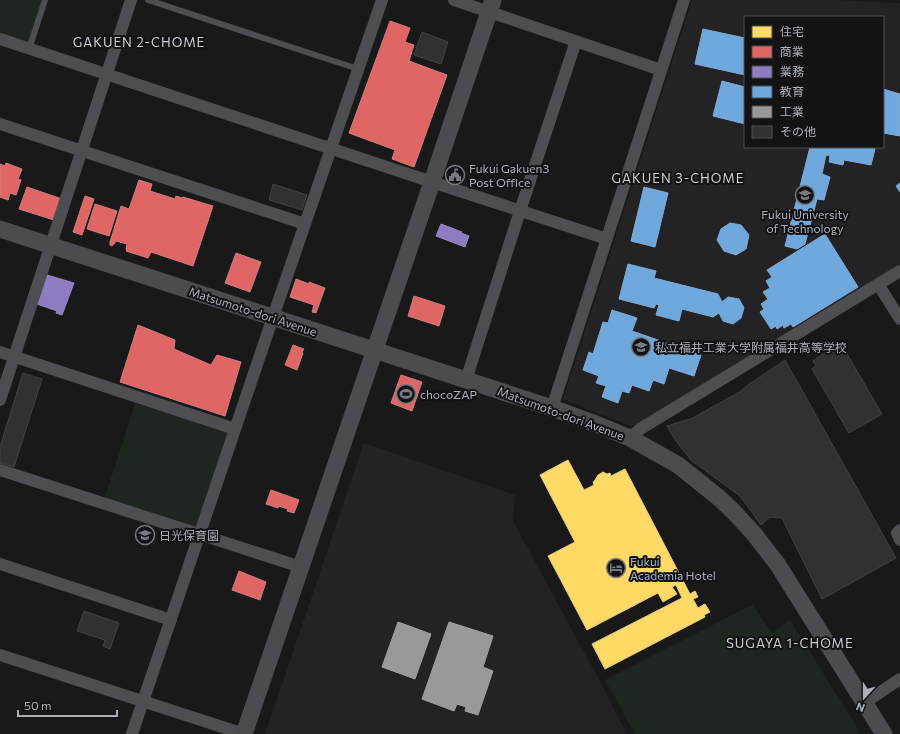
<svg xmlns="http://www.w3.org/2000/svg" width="900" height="734" font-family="Commissioner,'Noto Sans JP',sans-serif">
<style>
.built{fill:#232325;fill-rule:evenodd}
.green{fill:#1f2620}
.homes{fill:#ffd966;stroke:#e6cc7f}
.shops{fill:#e06666;stroke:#d07c7f}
.offices{fill:#8e7cc3;stroke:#968bc0}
.schools{fill:#6fa8dc;stroke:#81aad2}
.industry{fill:#999;stroke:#9ea0a3}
.building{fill:#313131;stroke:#414245}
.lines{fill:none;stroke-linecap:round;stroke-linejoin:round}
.lane{stroke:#4d4e52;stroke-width:6}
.street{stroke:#4d4e52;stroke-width:12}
.secondary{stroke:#4c4c50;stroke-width:17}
.labels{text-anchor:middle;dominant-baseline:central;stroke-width:4;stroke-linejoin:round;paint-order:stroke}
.poi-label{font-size:12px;fill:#aaafba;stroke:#131315;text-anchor:start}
.street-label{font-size:12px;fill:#aaafba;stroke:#131315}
.neighbourhood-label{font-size:13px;letter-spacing:1px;fill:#cbced6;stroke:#131315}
</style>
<rect width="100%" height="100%" fill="#191919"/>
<path class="built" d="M692,0H833L900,3V265L639,424L631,426L563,399ZM745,17H883V147H745Z
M364,443L515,495L513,521L598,678L627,734H265Z"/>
<path class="green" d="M0,0H45L29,49L0,39Z
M135,404L235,429L200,534L103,503Z
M752,605L772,633L790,620L861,734H635L605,680Z"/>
<path class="homes" d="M568,460L584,490L594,485L593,482L595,480L598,475L603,472L607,474L610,473L611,476L625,469L690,594L695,591L698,597L693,599L698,608L705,604L710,612L704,615L705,617L605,669L592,644L682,598L676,585L672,587L677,594L663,602L658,593L587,630L548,556L575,542L540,475Z"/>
<path class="shops" d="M390,21L410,28L405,42L414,45L409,61L447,75L414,167L392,159L395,150L349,133Z
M6,163L22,169L18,179L21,180L16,195L10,193L8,200L0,197V164L5,166Z
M139,180L152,184L150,191L175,199L176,196L182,198L183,197L213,206L193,266L151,252L148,258L126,251L127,250L126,249L127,244L116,241L114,244L112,246L110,245V242L121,206L129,209Z
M27,187L62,199L54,220L19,209Z
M85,196L94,199L82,235L73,232Z
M95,204L117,211L109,236L87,229Z
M236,253L261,262L250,292L225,283Z
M296,279L309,284V282L325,288L316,313L312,312L314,305L290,297Z
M414,296L445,306L439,326L408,316Z
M138,325L175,340L174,349L211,365L217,355L241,362L225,416L120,382Z
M293,345L304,349L302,352L303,353L297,370L285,365Z
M401,375L422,382L412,411L391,403Z
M271,490L299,500L294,513L287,511L288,509L279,506L278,508L266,504Z
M239,571L266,582L260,600L232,590Z"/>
<path class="offices" d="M441,224L462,232L461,233L469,236L465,247L436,236Z
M47,275L74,283L62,315L56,313L57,311L37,304Z"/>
<path class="schools" d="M703,29L745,38V75L695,64Z
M722,81L745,87V124L713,116Z
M883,89L900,94V136L883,133Z
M810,147H866L875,149L871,165L844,160L843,165L829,162L830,156L826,155L822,174L830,177L824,200L817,199L805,244L797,249L785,246Z
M900,183V192L896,186Z
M644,187L668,193L655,247L631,241Z
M730,223L741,225L749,235L746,249L736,255L724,251L717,240L721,229Z
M825,234L858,287L793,327L791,324L784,328L783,325L777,329L776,326L771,329L760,312L764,309L761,304L768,299L763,292L770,288L766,281L772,277L767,270Z
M628,264L656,271L654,278L718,294L722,302L728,297L739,299L744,308L741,318L733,324L723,321L719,313L713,317L682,309L679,321L656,315L659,305L656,304L654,308L619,299Z
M612,310L637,318L632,331L701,355L694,376L669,368L664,384L653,380L649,391L632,385L629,393L622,391L618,403L602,397L606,386L596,383L599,376L583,370L589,352L593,354L603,322L608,323Z"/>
<path class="industry" d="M398,622L431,634L415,679L382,667Z
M449,622L493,636L483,667L493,671L478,715L465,711L466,707L457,704L454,711L422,699Z"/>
<path class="building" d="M422,32L448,42L441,64L414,55Z
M273,184L307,195L302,210L269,200Z
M834,346L836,352L843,347L882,414L849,433L812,369L816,366L813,361Z
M785,360L896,558L822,599L782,518L770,517L761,525L741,497L691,460L676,441L667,426L693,418L741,391L748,385Z
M23,373L42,379L14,467L0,463V447Z
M84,611L119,623L110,649L103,646L105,640L77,631Z"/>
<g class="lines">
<path class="lane" d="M148,0L358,69
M29,49L45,0"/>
<path class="street" d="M454,0L661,70
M0,39L432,182L607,239
M0,124L305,224
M878,284L900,319
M0,352L235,429
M466,380L520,211L576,41
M0,400L131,0
M552,408L684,0
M630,438L640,429L900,271
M0,470L301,567
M900,530L897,533L900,540
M0,564L171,620
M0,655L244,734
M864,703L900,679
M132,734L273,317L382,0"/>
<path class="secondary" d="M0,229L374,350L552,408L596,424L630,438L678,465L718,497L733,511L755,535L778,565L884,734
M244,734L432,182L493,0"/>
</g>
<defs>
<symbol id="civic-ring" viewBox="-11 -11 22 22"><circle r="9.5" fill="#131315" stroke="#777a82" stroke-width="1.5"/><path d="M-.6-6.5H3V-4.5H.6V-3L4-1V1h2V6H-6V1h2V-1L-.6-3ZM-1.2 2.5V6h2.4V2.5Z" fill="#777a82"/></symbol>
<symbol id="university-ring" viewBox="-11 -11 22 22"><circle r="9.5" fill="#131315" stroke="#777a82" stroke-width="1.5"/><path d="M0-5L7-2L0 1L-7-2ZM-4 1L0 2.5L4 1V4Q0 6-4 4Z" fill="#777a82"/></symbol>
<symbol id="school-ring" viewBox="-11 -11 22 22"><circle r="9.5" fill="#131315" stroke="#777a82" stroke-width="1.5"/><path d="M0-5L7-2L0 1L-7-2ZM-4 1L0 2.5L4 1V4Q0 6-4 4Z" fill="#777a82"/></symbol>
<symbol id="stadium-ring" viewBox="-11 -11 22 22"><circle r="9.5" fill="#131315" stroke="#777a82" stroke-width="1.5"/><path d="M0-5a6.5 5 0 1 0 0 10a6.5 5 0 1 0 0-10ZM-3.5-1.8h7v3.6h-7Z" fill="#777a82"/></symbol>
<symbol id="hotel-ring" viewBox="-11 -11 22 22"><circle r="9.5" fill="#131315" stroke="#777a82" stroke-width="1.5"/><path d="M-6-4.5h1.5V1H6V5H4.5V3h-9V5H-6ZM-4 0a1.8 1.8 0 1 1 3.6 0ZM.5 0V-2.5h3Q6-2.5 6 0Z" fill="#777a82"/></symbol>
</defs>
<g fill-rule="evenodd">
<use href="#civic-ring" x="444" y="164" width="22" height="22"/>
<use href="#university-ring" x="794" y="184" width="22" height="22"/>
<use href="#school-ring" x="630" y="336" width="22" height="22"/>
<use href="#stadium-ring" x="395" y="383" width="22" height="22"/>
<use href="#school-ring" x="134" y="524" width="22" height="22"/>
<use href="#hotel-ring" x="605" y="557" width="22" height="22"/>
</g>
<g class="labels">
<g class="poi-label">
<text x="469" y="168">Fukui Gakuen3<tspan x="469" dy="14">Post Office</tspan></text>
<text x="805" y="214" text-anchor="middle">Fukui University<tspan x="805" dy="14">of Technology</tspan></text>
<text x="655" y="347">私立福井工業大学附属福井高等学校</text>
<text x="420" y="394">chocoZAP</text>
<text x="159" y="535">日光保育園</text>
<text x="630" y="561">Fukui<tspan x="630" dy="14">Academia Hotel</tspan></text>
</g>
<g class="street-label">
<text transform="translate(253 311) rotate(18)">Matsumoto-dori Avenue</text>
<text transform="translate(561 413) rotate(20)">Matsumoto-dori Avenue</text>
</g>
<g class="neighbourhood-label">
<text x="139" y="42">GAKUEN 2-CHOME</text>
<text x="678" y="178">GAKUEN 3-CHOME</text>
<text x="790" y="643">SUGAYA 1-CHOME</text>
</g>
</g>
<rect x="744" y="16" width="140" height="132" fill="#131315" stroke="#4f5157"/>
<rect x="752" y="26" width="20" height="12" fill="#ffd966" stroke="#4f5157"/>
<text x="780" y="36" font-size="12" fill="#aaafba">住宅</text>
<rect x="752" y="46" width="20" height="12" fill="#e06666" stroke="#4f5157"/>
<text x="780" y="56" font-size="12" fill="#aaafba">商業</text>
<rect x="752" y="66" width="20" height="12" fill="#8e7cc3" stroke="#4f5157"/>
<text x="780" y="76" font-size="12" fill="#aaafba">業務</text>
<rect x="752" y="86" width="20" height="12" fill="#6fa8dc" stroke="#4f5157"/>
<text x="780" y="96" font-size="12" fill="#aaafba">教育</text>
<rect x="752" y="106" width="20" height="12" fill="#999999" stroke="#4f5157"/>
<text x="780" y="116" font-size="12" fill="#aaafba">工業</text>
<rect x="752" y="126" width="20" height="12" fill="#313131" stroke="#4f5157"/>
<text x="780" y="136" font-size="12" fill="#aaafba">その他</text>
<g transform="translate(864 698) rotate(201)" stroke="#131315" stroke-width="3" paint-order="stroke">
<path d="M0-3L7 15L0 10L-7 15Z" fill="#aaafba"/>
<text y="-6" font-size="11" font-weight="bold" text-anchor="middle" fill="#aaafba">N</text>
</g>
<path d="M18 710v6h99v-6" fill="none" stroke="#aaafba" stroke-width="2"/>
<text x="24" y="710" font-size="12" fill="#aaafba" stroke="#131315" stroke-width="3" paint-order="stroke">50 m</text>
</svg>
